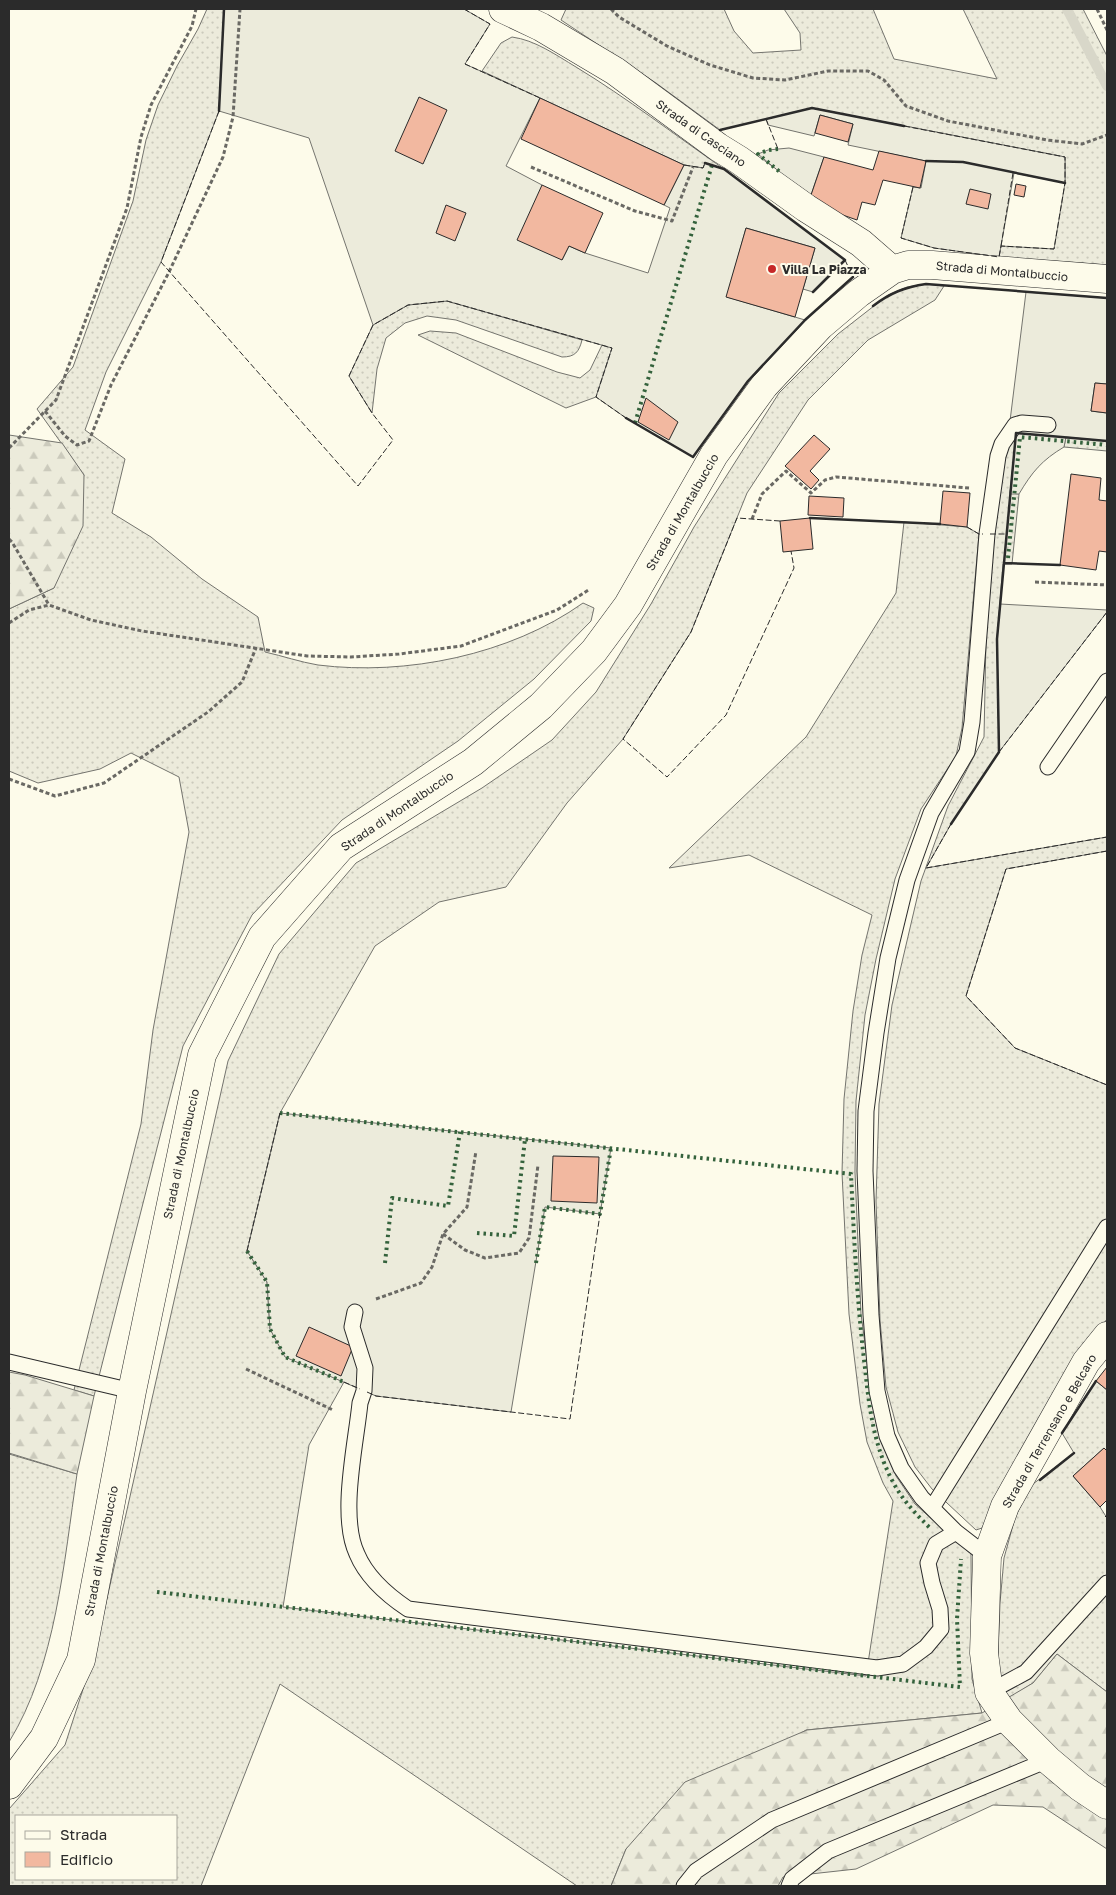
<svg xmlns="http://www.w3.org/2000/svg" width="1116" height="1895" font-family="'Golos Text',sans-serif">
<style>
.grass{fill:url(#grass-dots);stroke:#74746e;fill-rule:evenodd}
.forest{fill:url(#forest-firs);stroke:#74746e}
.garden{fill:#ecebdb;stroke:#74746e}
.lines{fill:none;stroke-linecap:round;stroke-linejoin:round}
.stream{stroke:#d8d7c9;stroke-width:10}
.building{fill:#f2b8a0;stroke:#2b2b2b}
.lane-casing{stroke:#2b2b2b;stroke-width:17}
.secondary-casing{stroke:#2b2b2b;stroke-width:29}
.path{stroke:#6a6964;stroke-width:3;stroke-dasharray:4 2.5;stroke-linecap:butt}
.lane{stroke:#fdfbea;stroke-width:15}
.secondary{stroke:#fdfbea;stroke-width:28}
.hedge{stroke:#34623c;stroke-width:4;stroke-dasharray:2.5 4;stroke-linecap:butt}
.fence{stroke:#2b2b2b;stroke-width:1;stroke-dasharray:6 2.5;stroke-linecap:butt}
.wall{stroke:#2b2b2b;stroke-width:2.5}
.poi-dot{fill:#c62828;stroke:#fdfbea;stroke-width:2}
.labels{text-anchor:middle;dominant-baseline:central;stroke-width:4;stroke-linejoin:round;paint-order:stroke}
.street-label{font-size:12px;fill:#2b2b2b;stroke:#fdfbea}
.poi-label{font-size:12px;font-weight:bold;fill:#2b2b2b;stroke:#fdfbea;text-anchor:start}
</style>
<defs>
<pattern id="grass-dots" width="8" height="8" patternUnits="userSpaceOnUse" patternTransform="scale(1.25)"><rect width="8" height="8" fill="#ecebdb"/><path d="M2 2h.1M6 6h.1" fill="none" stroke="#cbcabc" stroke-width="1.8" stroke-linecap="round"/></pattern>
<pattern id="forest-firs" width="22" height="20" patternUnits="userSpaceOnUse" patternTransform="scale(1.25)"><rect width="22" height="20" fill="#ecebdb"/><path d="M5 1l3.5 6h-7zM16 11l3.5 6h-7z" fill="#cbcabc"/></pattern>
</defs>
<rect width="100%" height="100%" fill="#fdfbea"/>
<path class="grass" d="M207,9H224L219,111L161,262L106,372L85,430L125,459L112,513L151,537L202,579L258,617L265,652C283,656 300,662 318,665C406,676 510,655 583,603L594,608L591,621L534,679L458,741L342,820L252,915L183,1046L94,1396L74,1390L141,1124L153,1030L189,832L179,777L131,753L100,769L38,783L9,771V609L54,588L84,475L37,409L73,367L133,201L146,140L158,105L177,66L198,29Z
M566,9H724L734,31L753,53L801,50L800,33L784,9H873L894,59L997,79L963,9H1083L1107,56V265L999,257L1001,246L1054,249L1065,183V157L812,108L720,130L656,83L561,20Z
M512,37C535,40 556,55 576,67C627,98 675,135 724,169L705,163L703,168L684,165L482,71L501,43Z
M926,284L944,286L935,300L868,340L808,400L747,493L691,632L623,739L567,803L506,887L439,902L375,946L280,1113L247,1251L267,1282L270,1329L285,1356L344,1382L309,1445L283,1607L866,1676L893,1501L883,1483L867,1442L860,1404L849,1314L842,1173L844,1099L853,1011L862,955L872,915L749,855L669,868L806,737L896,593L904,522L967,527L979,534L962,728L956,756L921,809L895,879L876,959L865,1015L856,1101L855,1172L861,1314L872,1396L881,1438L896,1476L915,1504L971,1554L972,1679L982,1713L806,1730L626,1849L611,1886H577L280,1684L201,1886H9V1809L65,1745L95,1652L228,1061L279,954L356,863L482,788L552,740L596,692L651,604L694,527L779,393L838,334L888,295L907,287ZM16,1816H176V1879H16Z
M447,301L582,340C579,352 575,357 562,357L456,320L427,316L405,323L386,338L377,369L372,413L349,376L373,325L408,305Z
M430,331L456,333L557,372L580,378L590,370L602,345L612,348L596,397L566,408L418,335Z
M1066,437L1107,441V451L1064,447Z
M1016,438L1010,493L1019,494L1012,564H1003L997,639L999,752L951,824L926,868L1107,837V851L1006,869L966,996L1015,1048L1107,1085V1319L1079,1356L1018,1456L982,1528L976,1530L932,1489L915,1467L898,1432L886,1387L880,1320L876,1201L879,1104L892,1005L921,881L948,806L984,737L986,639L999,479L1008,447Z
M1096,1381L1107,1390V1451L1104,1448L1073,1476L1100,1507L1107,1518V1692L1057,1654L1033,1683L1006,1700L1000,1681L998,1655L1000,1603L1004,1558L1015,1518L1029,1487L1074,1453L1062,1433Z
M9,1454L77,1474C64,1561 56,1666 9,1742Z"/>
<path class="forest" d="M9,435L62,443L84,475L83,526L54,588L9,609Z
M9,1372L25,1375L94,1396L77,1474L9,1453Z
M1057,1654L1107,1692V1849L1043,1807L993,1805L856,1869L783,1877L778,1886H611L626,1849L685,1782L807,1730L982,1713L1033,1683Z"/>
<path class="garden" d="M224,9H464L490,24L465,64L540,98L506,166L542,185L562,260L569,246L585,253L648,273L670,208L664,205L684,165L703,168L705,163L724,169L845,260L813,292L803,289L815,248L746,228L727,297L805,320L748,381L693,457L626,418L596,397L612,348L447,301L408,305L373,325L309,138L219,111Z
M812,108L1065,157V183L1014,173L999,257L934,248L901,238L913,187L921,188L926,161L848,145L853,124L820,115L814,136L768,125L766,119Z
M789,148L824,157L810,198L758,154L768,150Z
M1026,292L1107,298V384L1095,383L1091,411L1107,413V441L1066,437L1064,447C1042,460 1032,472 1019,494H1010L1016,433L1010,421Z
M1000,604L1107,610V612L999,752L997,639Z
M280,1113L611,1148L600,1214L545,1207L511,1412L376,1396L285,1357L270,1329L267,1282L247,1251Z"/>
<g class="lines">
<path class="stream" d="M1067,9L1107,86"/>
</g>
<path class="building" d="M419,97L447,110L423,164L395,151Z
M540,98L684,165L664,205L521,139Z
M820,115L853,124L848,142L815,133Z
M879,151L926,161L920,188L883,180L875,205L862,202L857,220L837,213L810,198L824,157L873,170Z
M1016,184L1026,186L1024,197L1014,195Z
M542,185L603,213L585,253L569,246L562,260L517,240Z
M970,189L991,194L988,209L966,204Z
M446,205L466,213L455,241L436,233Z
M746,228L815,248L795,317L726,297Z
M1095,383L1107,384V413L1091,411Z
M646,398L678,422L669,440L638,422Z
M814,435L830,449L810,471L819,480L811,489L785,466Z
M1071,474L1101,478L1099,500L1107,501V552L1099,551L1096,570L1060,565Z
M943,491L970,493L967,527L940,524Z
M809,496L844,498L843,517L808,515Z
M810,518L813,549L783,552L780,521Z
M553,1156L599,1157L597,1203L551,1201Z
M309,1327L353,1347L341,1376L296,1356Z
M1107,1367V1390L1096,1381Z
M1104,1448L1107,1451V1500L1100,1507L1073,1476Z"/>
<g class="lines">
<defs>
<path id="lane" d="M1048,767L1107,681
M355,1312L352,1327L365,1368L364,1391L360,1403C356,1444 339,1516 357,1554C367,1578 387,1595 408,1609L877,1668L903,1664L926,1647L941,1629L940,1609L932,1583L928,1563L936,1544L956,1532
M9,1362L132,1391
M932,1508L1107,1227
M987,1556L956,1532L922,1498L901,1468L887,1436L877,1391L871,1315L865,1171L866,1111L876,1033L888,958L907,880L931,813L967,752L972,722L987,534L998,456L1002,444L1015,425L1022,423L1048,425
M989,1692L1026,1672L1107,1583
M684,1886L696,1871L772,1820L1009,1721
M789,1886L792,1879L828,1851L1048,1760"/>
<path id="secondary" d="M503,9L541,27L615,71L718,147L739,160L806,208L861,243L892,270
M1107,1336L1086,1362L1005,1506L987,1556L984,1653L989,1692L1009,1721L1048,1760L1080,1787L1107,1805
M9,1785L44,1738L81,1660L132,1391L202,1055L262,937L341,847L473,762L541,706L594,651L628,605L714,455L764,386L820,326L859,293L892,270L908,265H932L1107,279"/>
</defs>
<use href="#lane" class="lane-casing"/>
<use href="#secondary" class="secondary-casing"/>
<path class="path" d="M611,9L619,17L667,46L710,65L753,78L785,80L828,71H868L884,80L906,106L948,121L1047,140L1082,144L1107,135
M1097,9L1107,30
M531,167L635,211L672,221L693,167
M45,411L65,436L77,445L89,441L111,385L169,272L223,157L233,117L240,9
M9,448L56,400L127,208L141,137L151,105L192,26L196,9
M752,519L762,494L786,471L811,493L825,480L836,477L969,488
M9,539L12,542L49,605
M1035,582L1107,585
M9,623L29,610L49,605L91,620L142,631L307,656L351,657L399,654L461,646L557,610L590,589
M9,779L55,796L104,783L208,712L242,682L256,648
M443,1234L465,1250L485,1258L519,1253L529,1238L538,1165
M376,1299L421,1283L432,1267L443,1234L467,1207L476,1151
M246,1369L333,1410"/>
<use href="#lane" class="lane"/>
<use href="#secondary" class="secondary"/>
<path class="hedge" d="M778,149L768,150L758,154L780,172
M635,423L712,165
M1008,558L1020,437L1107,445
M280,1113L851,1174C854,1238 857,1303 865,1368C869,1407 874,1447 893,1482C903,1501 916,1514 931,1529
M477,1233L514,1236L525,1139
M247,1251L267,1282L270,1329L285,1357L344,1382
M385,1263L392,1198L448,1206L460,1132
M536,1263L545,1207L600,1214L611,1148
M157,1592L960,1687L957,1619L961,1559"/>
<path class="fence" d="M464,9L490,24L465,64L540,98
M219,111L161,262L358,486L393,440L372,413L349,376L373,325L408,305L447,301L612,348L596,397L626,418
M766,119L778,149
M904,126L1065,157V183L1054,249L1001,246L999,257L934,248L901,238L913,187
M684,165L703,168L705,163
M1001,246L1013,173
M845,260L853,277
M780,521L737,518L691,632L623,739L667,777L726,715L794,568L791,551
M967,527L979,534H983
M990,534H1007
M999,752L1107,612
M951,824L926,868L1107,837
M1107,851L1006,869L966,996L1015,1048L1107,1085
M247,1251L280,1113
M344,1382L360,1389
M367,1392L376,1396L570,1419L600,1214
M1105,1516L1107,1518"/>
<path class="wall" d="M219,111L224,9
M720,130L812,108L904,126
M926,161L963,162L1065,183
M705,163L724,169L845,260L813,292
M873,306C890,293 905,287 926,284L1107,298
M626,418L693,457L748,381L805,320L853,277
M810,518L940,524
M1004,563L1060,565
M951,824L999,752L997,639L1016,433L1107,441
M1062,1433L1096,1381
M1040,1480L1074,1453"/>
</g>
<circle class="poi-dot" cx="772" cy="269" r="5"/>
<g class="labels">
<g class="street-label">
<text transform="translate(701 133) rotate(35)">Strada di Casciano</text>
<text transform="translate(1002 271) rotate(5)">Strada di Montalbuccio</text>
<text transform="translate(682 512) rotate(-60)">Strada di Montalbuccio</text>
<text transform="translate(397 811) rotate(-34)">Strada di Montalbuccio</text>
<text transform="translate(181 1154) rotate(-78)">Strada di Montalbuccio</text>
<text transform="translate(1049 1431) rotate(-60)">Strada di Terrensano e Belcaro</text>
<text transform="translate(101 1551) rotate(-79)">Strada di Montalbuccio</text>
</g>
<g class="poi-label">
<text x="782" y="269">Villa La Piazza</text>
</g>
</g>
<rect width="1116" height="1895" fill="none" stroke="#2b2b2b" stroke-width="20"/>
<rect x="15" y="1815" width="162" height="65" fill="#fdfbea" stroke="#a9a89e"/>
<rect x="25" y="1831" width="25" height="8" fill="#fdfbea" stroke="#a9a89e"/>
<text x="60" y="1840" font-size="15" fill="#2b2b2b">Strada</text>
<rect x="25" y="1852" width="25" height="15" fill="#f2b8a0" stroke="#a9a89e"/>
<text x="60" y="1865" font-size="15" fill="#2b2b2b">Edificio</text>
</svg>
